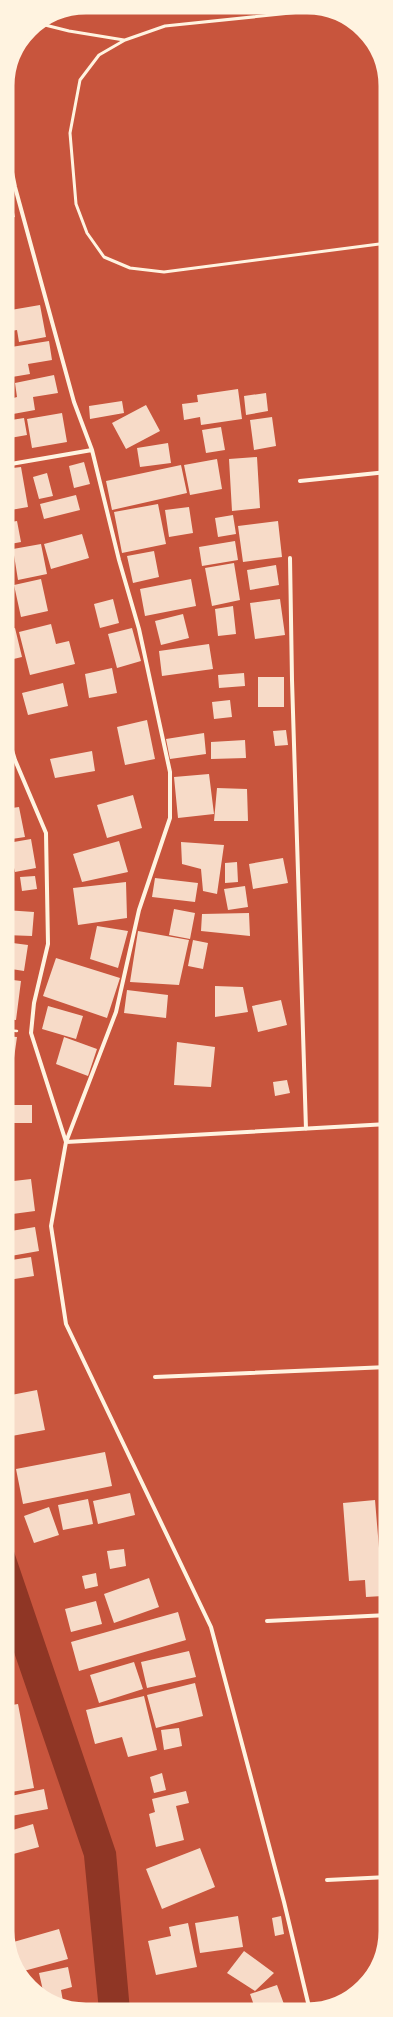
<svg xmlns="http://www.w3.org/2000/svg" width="393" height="2017" font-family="Barlow,sans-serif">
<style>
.water{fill:#8f3625}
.building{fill:#f7dbc8}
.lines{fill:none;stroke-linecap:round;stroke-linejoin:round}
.path{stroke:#fff3e0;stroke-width:2.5}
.service{stroke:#fff3e0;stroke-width:3}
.minor{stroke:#fff3e0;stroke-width:4}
.rim{fill:none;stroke:#fff3e0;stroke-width:5}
</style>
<rect width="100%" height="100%" fill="#c8553d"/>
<path class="water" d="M6,1528L116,1852L130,2011H99L84,1856L6,1629Z"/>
<path class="building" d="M5,171L15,217L5,219Z
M5,271L13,307L5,309Z
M40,305L46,337L19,342L17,330L5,332V311Z
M49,341L52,360L28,364L30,374L6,378L5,348Z
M54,375L58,393L33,397L35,410L13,414L10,399L17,397L15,383Z
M238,389L242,419L201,425L200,417L184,420L182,404L198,402L197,395Z
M266,393L268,411L246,415L244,396Z
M122,401L124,413L90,419L89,406Z
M146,405L160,431L126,449L112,423Z
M62,413L67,442L32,448L27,419Z
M272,417L276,446L254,450L250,420Z
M24,418L27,435L10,438L12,452L5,453V421Z
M221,427L225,450L206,453L202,430Z
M168,443L171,463L140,467L137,448Z
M257,457L260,508L232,511L229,459Z
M217,459L222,489L190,495L184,465Z
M84,462L90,484L74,488L69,466Z
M181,465L187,493L112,510L106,481Z
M21,467L28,507L5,511V469Z
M47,473L53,496L39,499L33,477Z
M76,495L80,510L44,519L40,504Z
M158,504L166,544L122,553L114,512Z
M189,507L193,533L169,537L165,510Z
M233,515L236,534L218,537L215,518Z
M17,521L21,542L5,545V523Z
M278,521L282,557L243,562L238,526Z
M82,534L89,558L51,569L44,544Z
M235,541L238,560L202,566L199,547Z
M41,544L47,574L18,580L13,549Z
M154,551L159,577L133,583L127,556Z
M234,563L240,600L212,606L205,568Z
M276,565L279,585L250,590L247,570Z
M41,579L48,611L21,617L14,585Z
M191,579L196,606L145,616L140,589Z
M113,599L119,623L100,628L94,604Z
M280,599L285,635L255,639L250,603Z
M233,606L236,634L218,636L215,609Z
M183,614L189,638L161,645L155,621Z
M51,624L56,644L69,641L75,664L30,675L19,632Z
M15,628L22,657L5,661V630Z
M132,628L141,661L117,668L108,634Z
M209,644L213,669L162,676L159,651Z
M112,668L117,693L89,698L85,674Z
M244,673L245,686L219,688L218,675Z
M258,677H284V707H258Z
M63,683L68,706L28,715L22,693Z
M230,700L232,717L214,719L212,702Z
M147,720L155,759L125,765L117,727Z
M286,730L288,745L275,746L273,731Z
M204,733L206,754L170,759L166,739Z
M245,740L246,758L211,759V742Z
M92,751L95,771L55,778L50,759Z
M209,774L214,814L178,818L174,777Z
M217,788L247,789L248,821H214Z
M133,795L142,828L107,838L97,805Z
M19,807L25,837L5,840V809Z
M31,839L36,868L15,872L8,843Z
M119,841L128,872L82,882L73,854Z
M181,842L224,845L217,894L203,891L201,869L182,864Z
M283,858L288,883L253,889L249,864Z
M237,862L238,882L225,883V863Z
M35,876L37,889L22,891L20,877Z
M155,878L198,883L195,902L152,897Z
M126,882L127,918L78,925L73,888Z
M245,886L248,907L228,910L224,889Z
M174,909L195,913L190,939L169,935Z
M5,910L34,912L32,936L5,935Z
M249,913L250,936L201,931L202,914Z
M97,926L128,931L118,968L90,959Z
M138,931L189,940L179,985L130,982Z
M193,940L208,943L203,969L188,966Z
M5,942L28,945L24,971L5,968Z
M56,958L120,978L107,1018L43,996Z
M5,979L21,981L16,1020L5,1019Z
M215,986L243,987L248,1012L215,1017Z
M127,990L168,995L166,1018L124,1013Z
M281,1000L287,1025L258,1032L252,1006Z
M48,1006L83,1016L76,1039L42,1029Z
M5,1036L17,1037L14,1058L5,1057Z
M64,1037L97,1049L88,1076L56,1064Z
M177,1042L215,1047L211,1087L174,1085Z
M287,1080L290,1093L275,1096L273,1082Z
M5,1105H32V1123H5Z
M31,1179L35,1211L5,1215V1182Z
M35,1227L39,1251L5,1257V1232Z
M31,1257L34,1276L8,1280L5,1261Z
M37,1390L45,1430L6,1437V1396Z
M105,1452L112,1486L23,1504L16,1469Z
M130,1493L135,1515L98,1524L93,1501Z
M88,1499L93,1524L63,1530L58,1505Z
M375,1500L383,1596L366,1597L365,1580L349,1581L343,1503Z
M49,1507L59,1535L34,1543L24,1516Z
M386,1521H388V1536H387Z
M124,1549L126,1566L110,1569L107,1551Z
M96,1573L98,1586L85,1589L82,1576Z
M149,1578L159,1607L114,1623L104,1594Z
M96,1601L102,1624L71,1632L65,1609Z
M178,1612L186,1640L79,1671L71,1642Z
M189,1651L196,1677L147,1688L141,1662Z
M134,1662L143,1689L99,1703L90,1675Z
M195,1683L203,1716L156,1728L147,1695Z
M144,1696L157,1750L128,1757L122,1737L95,1744L86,1710Z
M18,1704L34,1788L6,1793V1706Z
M179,1728L182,1746L164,1750L161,1730Z
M162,1773L166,1790L154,1793L150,1777Z
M44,1789L48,1809L6,1817V1797Z
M186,1791L189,1803L176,1806L184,1840L156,1847L149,1814L155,1812L152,1799Z
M33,1824L39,1847L6,1856V1832Z
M200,1848L215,1887L162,1909L146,1869Z
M238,1916L243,1947L200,1953L195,1923Z
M281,1916L284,1934L275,1936L272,1918Z
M188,1923L197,1967L156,1975L148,1941L171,1936L169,1927Z
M59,1929L68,1959L20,1972L10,1943Z
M244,1951L274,1973L255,1991L227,1973Z
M68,1967L72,1987L61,1990L64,2007L44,1995L39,1973Z
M277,1985L285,2007L273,2011H256L250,1994Z
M84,2004L86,2010H72L71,2007Z"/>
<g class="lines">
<path class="path" d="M5,1030L17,1031"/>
<path class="service" d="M330,9L165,26L125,40L99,55L80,80L70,133L76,204L87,233L104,257L130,268L164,272L387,243
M37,23L69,31L124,40"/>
<path class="minor" d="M5,138L15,187L74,402L92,450L119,560L139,629L170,772V818L139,910L116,1012L66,1142L388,1124
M5,465L92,450
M384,473L387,569
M300,481L387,472
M290,558L292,680L306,1129
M5,727L15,760L46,833L48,944L34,1003L31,1033L66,1142L51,1226L66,1324L211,1627L284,1902L310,2011
M155,1377L388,1367
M267,1621L388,1615
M327,1880L388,1877"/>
</g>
<path d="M0 0H393V2017H0ZM86 12H307A74 74 0 0 1 381 86V1931A74 74 0 0 1 307 2005H86A74 74 0 0 1 12 1931V86A74 74 0 0 1 86 12Z" fill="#fff3e0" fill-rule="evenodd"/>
<path class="rim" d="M86 12H307A74 74 0 0 1 381 86V1931A74 74 0 0 1 307 2005H86A74 74 0 0 1 12 1931V86A74 74 0 0 1 86 12Z"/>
</svg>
